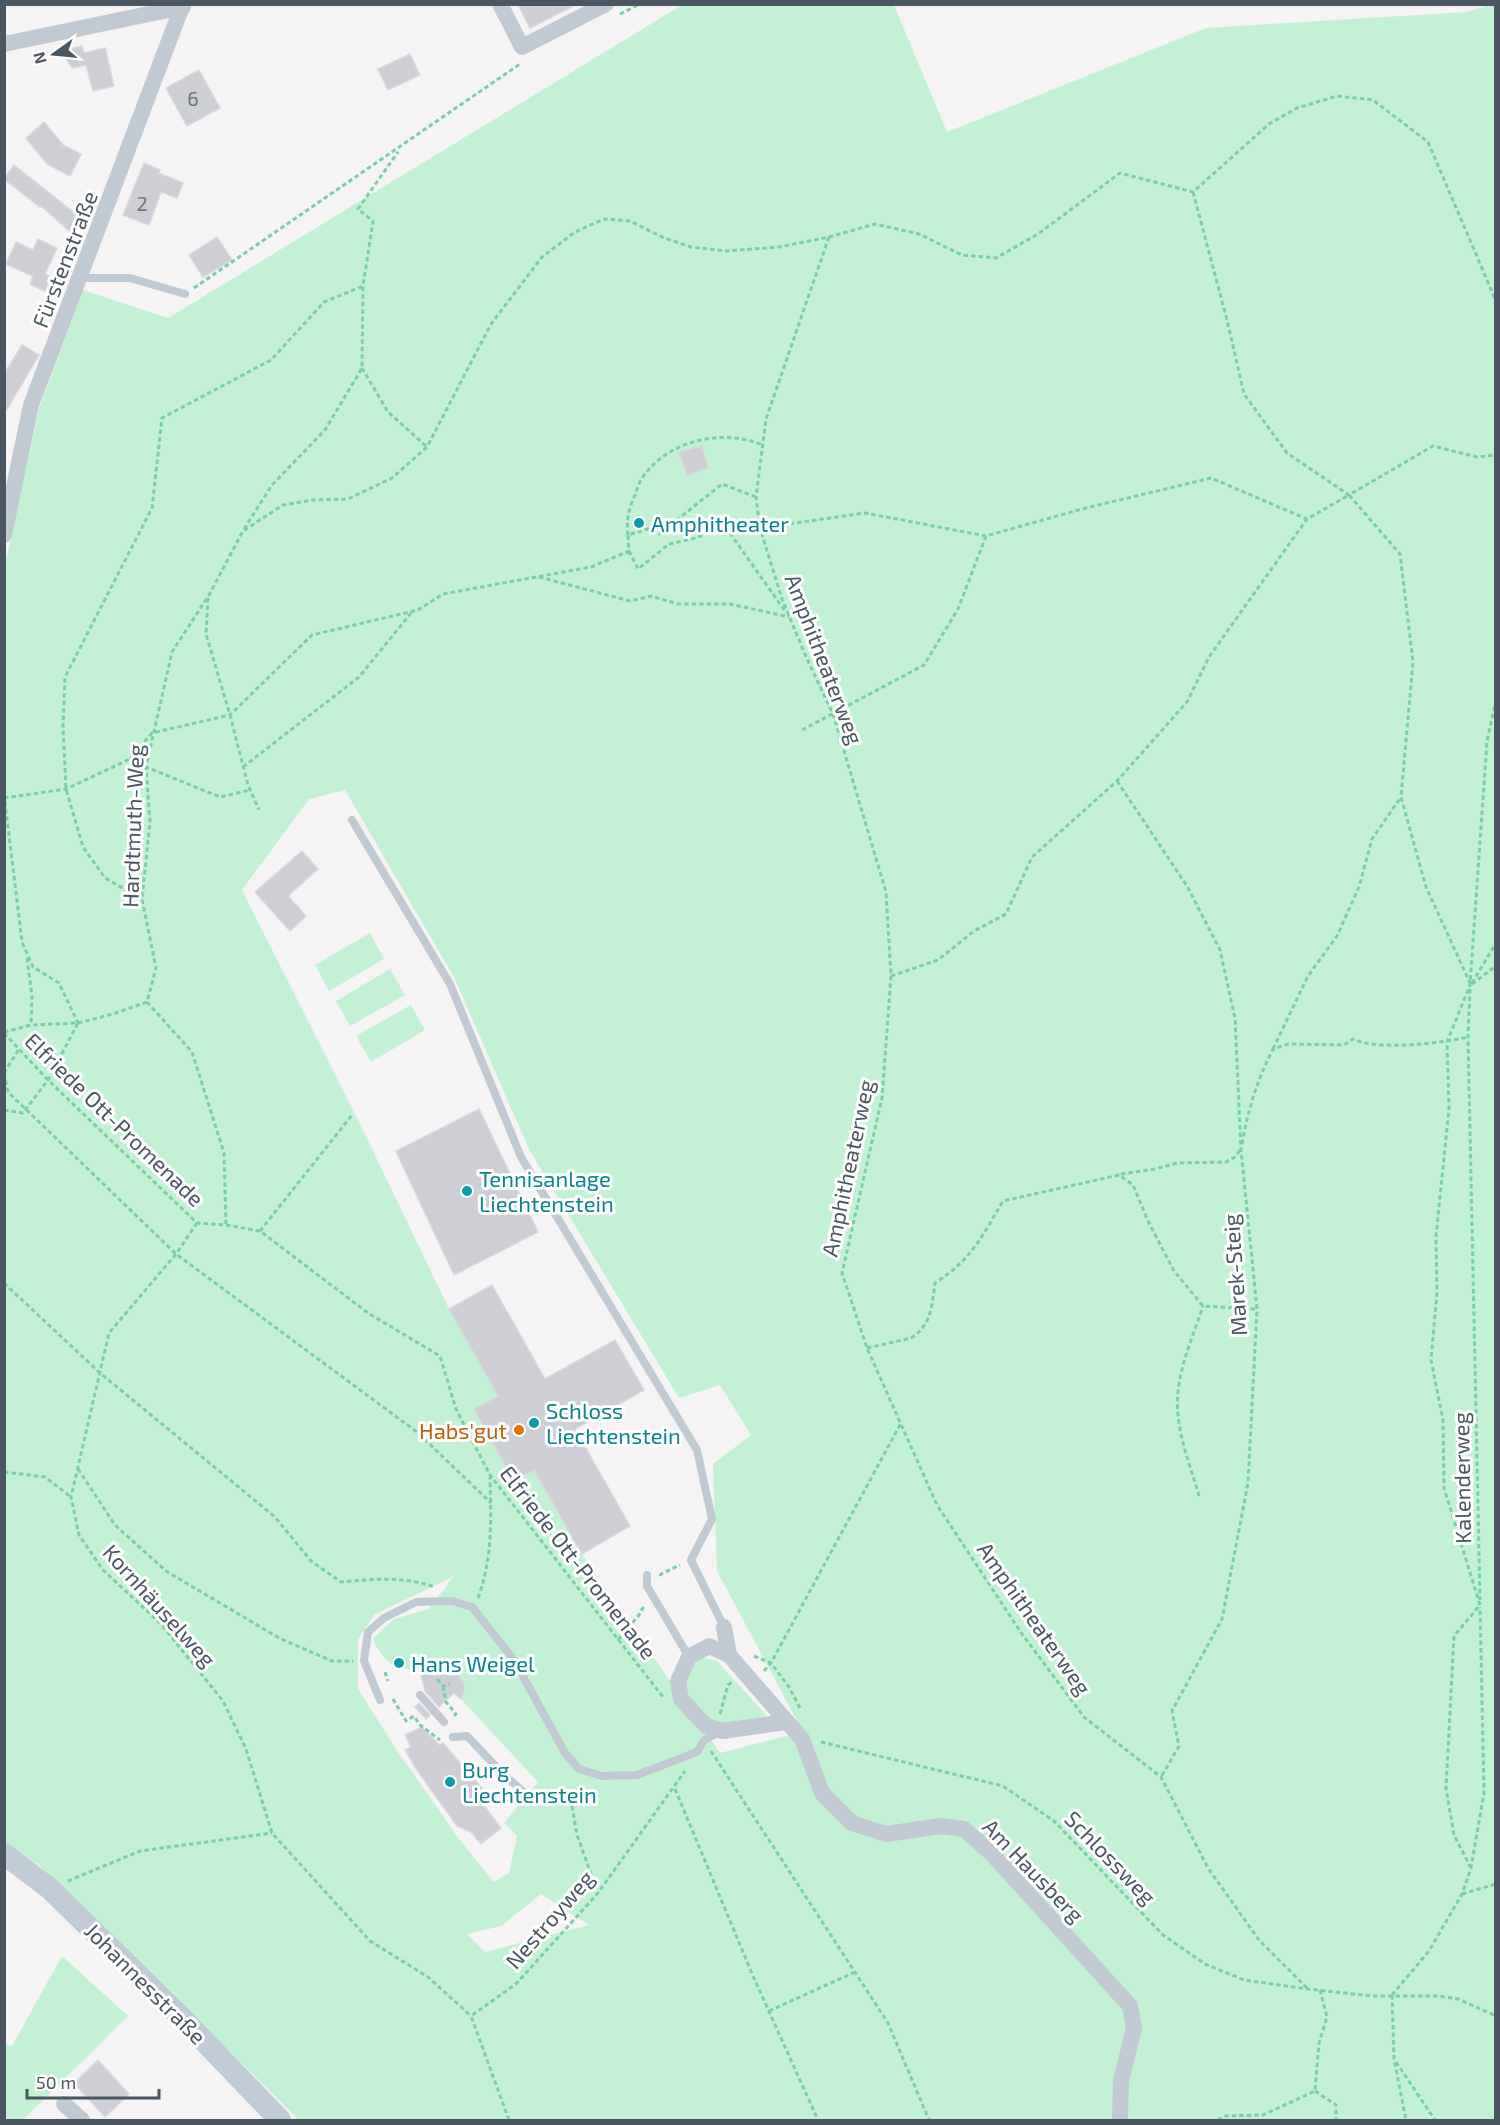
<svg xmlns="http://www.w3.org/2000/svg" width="1500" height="2125" font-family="'Exo 2',sans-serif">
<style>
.green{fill:#c3f1d5;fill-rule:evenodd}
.building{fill:#cdcfd5;stroke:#d7d9de;stroke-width:1.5}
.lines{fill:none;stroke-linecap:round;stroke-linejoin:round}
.path{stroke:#7ad0a6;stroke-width:3;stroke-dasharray:4.5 3;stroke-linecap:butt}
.service{stroke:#c1cad2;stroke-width:8}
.minor{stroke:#c1cad2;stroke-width:16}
.secondary{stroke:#c1cbd6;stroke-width:22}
.culture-dot{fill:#0f9aa8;stroke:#fff;stroke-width:2}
.food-dot{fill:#e8710a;stroke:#fff;stroke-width:2}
.labels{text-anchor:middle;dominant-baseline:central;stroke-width:6;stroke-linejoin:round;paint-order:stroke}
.number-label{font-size:20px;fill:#6b747e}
.street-label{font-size:22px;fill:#4a5661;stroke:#fff}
.culture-label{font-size:22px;fill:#0d838f;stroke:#fff;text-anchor:start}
.food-label{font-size:22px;fill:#c56008;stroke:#fff;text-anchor:end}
</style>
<rect width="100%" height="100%" fill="#f5f3f3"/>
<path class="green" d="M682,5H894L947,132L1206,28L1467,12L1489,5H1495V2120H299L40,1866L5,1842L4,570L39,409L83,290L168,318ZM345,790L454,977L530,1151L679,1398L720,1385L751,1435L713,1464L717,1571L803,1732L720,1753L582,1554L534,1470L514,1481L474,1410L498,1396L449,1309L363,1130L242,890L309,799ZM454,1576L429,1609L394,1619L373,1639C383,1663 395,1669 420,1671L431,1657L449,1675L459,1676C466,1683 465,1690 459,1697L538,1782L504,1823L517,1836L509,1873L494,1882L459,1839L398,1752L358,1689V1639L374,1615ZM541,1894L589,1925L485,1952L467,1934L501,1926Z
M370,933L384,959L329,991L315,965Z
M390,969L405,995L350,1026L336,1001Z
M411,1005L425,1030L371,1062L356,1036Z
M704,1658L717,1661L767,1716L729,1724L713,1720L697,1711L684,1690L686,1668Z
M62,1956L128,2016L23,2120H5V2044L12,2046Z"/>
<path class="building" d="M518,4H577L530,28Z
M82,46L84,53L105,48L114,86L93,91L86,65L72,68L61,51Z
M410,54L420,75L388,90L378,69Z
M199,70L220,108L187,126L166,88Z
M44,122L63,145L81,154L70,176L47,164L26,138Z
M144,163L160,170L159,173L183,183L177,198L161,192L149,225L123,215Z
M14,165L81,218L69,231L41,206L40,207L4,179Z
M217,237L232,260L203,277L189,255Z
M38,239L57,248L45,274L51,277L45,291L30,284L33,276L6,264L16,242L33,250Z
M22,345L39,355L4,414V374Z
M702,446L708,468L687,475L679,452Z
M302,851L318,869L288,896L306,916L290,931L255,892Z
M479,1109L538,1232L454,1275L396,1151Z
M492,1285L545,1379L615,1340L644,1390L575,1429L630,1526L582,1554L534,1470L514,1481L474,1409L498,1396L449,1309Z
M430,1657L449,1675L459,1676L462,1679L465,1688L461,1699L454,1693L439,1707L425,1691L420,1671Z
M419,1703L430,1715L426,1719L415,1707Z
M422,1727L439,1745L443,1743L486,1793L479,1799L501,1828L481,1844L471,1832L457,1826L417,1770L405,1750L411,1747L405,1735Z
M98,2060L129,2094L105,2117L74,2083Z"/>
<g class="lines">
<path class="path" d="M620,14L640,4
M1193,192L1227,320L1244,394L1287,453L1349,495L1433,446L1477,457L1496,455
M829,237L766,419L756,497L760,528L782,599L807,659L833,714L886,892L891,976L882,1098L842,1273L867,1348L937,1505L1022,1634L1084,1717L1161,1777L1208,1868L1259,1940L1308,1989
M194,288L520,64
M362,368L388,412L427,447
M760,528L865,513L986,536
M244,529L272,485L325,430L362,368L363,286L373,221L358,209L398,152
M628,535C626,522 629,507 635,495C637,489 639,483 642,478C668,440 722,428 763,445
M629,551L638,569L669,544L696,538L725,526L785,611
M539,577L630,601L651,596L678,604H730L789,617
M208,598L206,634L230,715L248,785L259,810
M802,730L924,665L958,609L986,536L1082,509L1211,478L1307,519L1349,495L1400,554L1413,662L1401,797L1426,887L1470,983
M130,759L152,733L230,715L312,635L418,610L443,594L591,567L629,551L628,535L648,529L659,534L722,484L756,497
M243,767L359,677L411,613
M1117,781L1187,886L1220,950L1235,1018L1241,1150L1257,1309L1248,1483L1222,1619L1172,1711L1179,1746L1161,1777
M4,794L22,942L33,967L59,983L78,1023
M4,798L66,789L130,759L146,767L220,797L250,790
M142,899L105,878L83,847L66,789L63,726L65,677L152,508L162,418L271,360L324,302L363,286
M27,958L32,996L31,1025
M891,976L938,960L974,931L1006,914L1032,857L1117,781L1187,702L1209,657L1307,519
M1472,983L1496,943
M1472,984L1496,966
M1470,989L1468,1037L1480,1600
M147,1002L192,1052L224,1153L226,1225
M4,1032L31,1025L78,1023L113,1014L147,1002L156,968L142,899L150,822L146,767L172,652L209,595L243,531L283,505L313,500L348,499L392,478L427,447L491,324L542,257L575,232L604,219L630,221L662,237L691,247L726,251L779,247L829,237L875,224L919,234L962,255L996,258L1038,234L1120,173L1193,192L1269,124L1297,108L1337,96L1373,100L1428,142L1496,301
M4,1033L48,1080L197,1223L226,1225L260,1231L368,1313L440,1356L456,1409L490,1475L663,1697
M1273,1049L1308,976L1337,936L1359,887L1372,839L1401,797
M4,1073L8,1092L176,1254L417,1432L491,1503
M4,1073L19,1049
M4,1110L23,1113L26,1109L48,1080L78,1023
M1242,1144C1248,1110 1257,1080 1273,1049L1288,1044L1344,1045L1353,1039C1378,1051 1442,1043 1468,1037
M1121,1174L1155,1169L1177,1163L1226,1162L1235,1157L1240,1150
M197,1223L176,1254L109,1333L71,1497L79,1535L103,1570L161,1624L223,1701L246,1749L272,1833L370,1941L428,1977L471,2016
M260,1231L352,1115
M4,1283L100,1373L275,1517L311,1561L341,1582C374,1579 403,1576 435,1587
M867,1348L911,1338C932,1325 932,1304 935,1283C972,1259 981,1238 1003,1201L1119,1175L1133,1185L1148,1221L1174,1271L1203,1306L1256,1309
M78,1469L115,1525L166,1571L279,1638L332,1661H353
M4,1472L45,1477L71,1497
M1199,1496C1192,1470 1180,1442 1178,1414C1174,1377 1192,1340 1203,1306
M660,1576L661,1574L680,1565
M478,1598C493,1556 491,1520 490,1477
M618,1640L639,1615L644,1606
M754,1656L771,1663L789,1687L801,1710
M764,1671L771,1663L901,1423
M385,1672L388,1681
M437,1679L443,1686L450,1684
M443,1686L446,1702L456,1714L454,1716
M393,1699L406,1721L414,1716L420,1725L440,1740
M720,1714L728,1685L732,1682
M821,1742L1003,1786L1054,1821L1163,1935L1205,1964L1244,1980L1308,1989L1372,1996H1439L1458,1999L1496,2016
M711,1751L888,2023L929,2120
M675,1789L753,1976L818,2120
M572,1806L577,1835L598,1893
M1471,1868L1454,1835L1446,1788L1454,1636L1480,1605L1444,1488L1443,1420L1431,1360L1437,1292L1436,1236L1449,1108L1447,1042L1470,985L1487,741L1496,700
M68,1881L140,1851L272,1833
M1462,1894L1496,1884
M1392,1995L1429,1951L1462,1894L1471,1868L1484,1793L1480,1607
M1392,1995L1394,2059L1406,2120
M769,2011L855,1972
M1396,2062L1435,2120
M1315,2091L1336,2105V2120
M509,2120L471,2016L516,1984L598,1893L685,1771
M1218,2120L1224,2116L1263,2115L1315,2091L1319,2043L1327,2017L1320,1990"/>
<path class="service" d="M81,278H130L185,294
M352,820L450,984L521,1157L697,1450L712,1519L691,1560L724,1627
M647,1575V1586L689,1657
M420,1695L444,1722
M380,1700L364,1661L368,1632L384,1618L416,1602L452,1601L472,1607L514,1660L565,1753L579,1769L602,1776L637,1775L697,1752L704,1740L720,1732
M453,1737L467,1736L501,1772L528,1796"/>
<path class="minor" d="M500,4L522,47L606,4
M4,44L183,7
M4,535L31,405L183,4
M724,1627L729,1655L802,1739L822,1793L852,1823L886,1834L941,1826L964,1829L992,1854L1130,2006L1134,2028L1121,2081L1120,2120
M729,1655L709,1646L689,1657L678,1681L681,1699L706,1726L723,1731L785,1722
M64,2104L82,2120"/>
<path class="secondary" d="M4,1854L49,1888L179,2015L280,2120"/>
</g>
<g class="culture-dot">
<circle cx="639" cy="523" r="6"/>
<circle cx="467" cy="1191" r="6"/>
<circle cx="534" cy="1423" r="6"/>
<circle cx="399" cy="1663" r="6"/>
<circle cx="450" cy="1782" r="6"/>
</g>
<circle class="food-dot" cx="519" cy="1430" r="6"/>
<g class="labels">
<g class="number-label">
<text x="193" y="98">6</text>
<text x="142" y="203">2</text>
</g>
<g class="street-label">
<text transform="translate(64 259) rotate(-69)">Fürstenstraße</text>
<text transform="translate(825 659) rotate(69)">Amphitheaterweg</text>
<text transform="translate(132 826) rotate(-88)">Hardtmuth-Weg</text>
<text transform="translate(115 1119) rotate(44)">Elfriede Ott-Promenade</text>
<text transform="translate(847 1168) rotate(-78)">Amphitheaterweg</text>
<text transform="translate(1234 1275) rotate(-94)">Marek-Steig</text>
<text transform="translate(1461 1478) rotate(-91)">Kalenderweg</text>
<text transform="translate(579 1562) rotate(52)">Elfriede Ott-Promenade</text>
<text transform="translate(160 1605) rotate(48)">Kornhäuselweg</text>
<text transform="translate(1035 1618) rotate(55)">Amphitheaterweg</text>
<text transform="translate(1111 1857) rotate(46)">Schlossweg</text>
<text transform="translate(1034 1870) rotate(46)">Am Hausberg</text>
<text transform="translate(549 1919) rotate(-49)">Nestroyweg</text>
<text transform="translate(146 1983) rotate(45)">Johannesstraße</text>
</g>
<g class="culture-label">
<text x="651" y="523">Amphitheater</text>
<text x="479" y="1178">Tennisanlage<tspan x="479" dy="25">Liechtenstein</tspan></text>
<text x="546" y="1410">Schloss<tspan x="546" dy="25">Liechtenstein</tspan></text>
<text x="411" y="1663">Hans Weigel</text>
<text x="462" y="1769">Burg<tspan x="462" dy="25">Liechtenstein</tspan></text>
</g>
<g class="food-label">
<text x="507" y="1430">Habs'gut</text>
</g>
</g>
<rect width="1500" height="2125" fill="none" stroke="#4a5661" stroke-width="12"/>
<g transform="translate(54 54) rotate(255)" stroke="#ffffff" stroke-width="4.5" paint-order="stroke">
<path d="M0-4.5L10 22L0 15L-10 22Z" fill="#4a5661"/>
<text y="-9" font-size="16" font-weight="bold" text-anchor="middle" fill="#4a5661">N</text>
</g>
<path d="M27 2089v9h132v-9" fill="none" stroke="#4a5661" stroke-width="3"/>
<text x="36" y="2089" font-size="18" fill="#4a5661" stroke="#ffffff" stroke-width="4.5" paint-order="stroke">50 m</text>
</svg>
